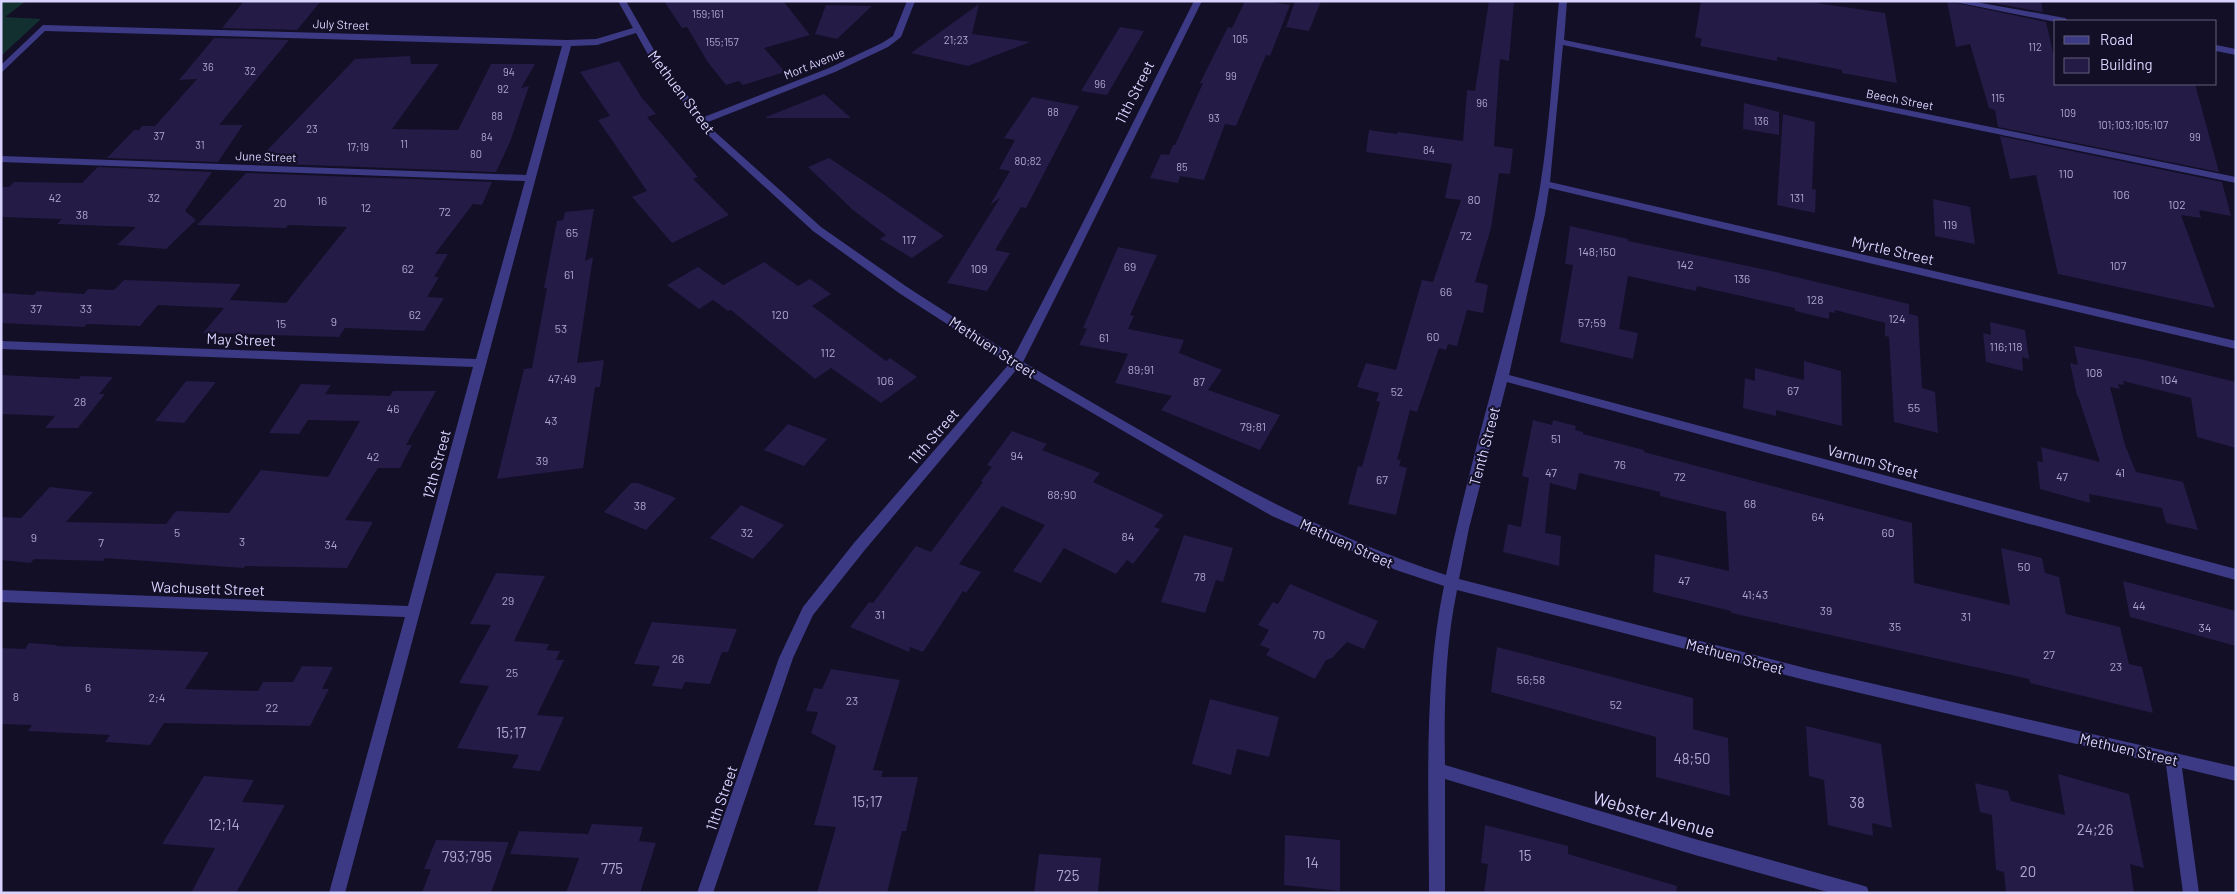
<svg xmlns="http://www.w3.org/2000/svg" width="2237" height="894" font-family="Barlow,sans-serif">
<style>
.green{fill:#12302f}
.building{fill:#241b47}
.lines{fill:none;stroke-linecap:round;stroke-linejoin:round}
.minor{fill:#3d3a85;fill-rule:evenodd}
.labels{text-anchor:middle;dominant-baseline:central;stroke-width:4;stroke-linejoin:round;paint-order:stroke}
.far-number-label{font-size:11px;fill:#aca6d1}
.far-street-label{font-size:12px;fill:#d9d4ff;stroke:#130f26}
.number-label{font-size:12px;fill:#aca6d1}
.street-label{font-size:15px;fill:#d9d4ff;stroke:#130f26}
.near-number-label{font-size:15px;fill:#aca6d1}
.near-street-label{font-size:18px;fill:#d9d4ff;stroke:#130f26}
</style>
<rect width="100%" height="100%" fill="#130f26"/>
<path class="green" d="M1,1H26L5,17L41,19L1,56Z"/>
<path class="building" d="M244,1H321L297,30L222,28Z
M664,1L784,2L810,35L764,48L785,72L743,85L739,81L726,85L707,61L687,27L682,28Z
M1245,1H1265L1290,5L1270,56L1266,55L1236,126L1225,124L1204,180L1180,176L1178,183L1150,178L1161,154L1169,155L1173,145H1175L1203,83H1200L1228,27L1232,28Z
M1295,1H1321L1309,31L1286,27Z
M1489,1H1514L1509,61L1500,59L1494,146L1513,149L1510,174L1499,173L1491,228L1475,282L1488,285L1483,313L1467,310L1457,346L1448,344L1446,350L1439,348L1417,412L1410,410L1397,460H1401L1399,466L1407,468L1396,515L1348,504L1358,466L1362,467L1380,402L1376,401L1379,393L1357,387L1366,363L1396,370L1422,280L1433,282L1461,200L1445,198L1452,164L1366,152L1369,130L1397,134L1398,132L1463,141L1467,90L1475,91Z
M1701,1H1817V3L1885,13L1897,83L1842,73V70L1777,57V61L1700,46L1702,39L1695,37Z
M1947,1L2046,22L2056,66V84H2195L2219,172L1998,127L1995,110L1989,108L1970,44L1956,47Z
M1982,1H2041L2043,12Z
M979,4L972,34L1030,42L968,66L911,53Z
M826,5L872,6L837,39L815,34Z
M1120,27L1144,31L1107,95L1081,91Z
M214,38L289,40L219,125H243L218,162L107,158L134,130H139L142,126H155L197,79L179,80Z
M410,56L411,64H439L392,129L458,130L491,64H535L521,88L529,86L510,142L496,172L255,163L355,59Z
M619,61L642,98L656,114L647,117L698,177L693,179L729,215L672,243L632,197L647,191L598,120L610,116L580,72Z
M824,94L851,118H766V117Z
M1032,97L1079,106L1026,208L1021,207L995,250L1010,253L987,291L947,283L1000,198L990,205L1010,171L999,169L1015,140L1004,138Z
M1744,103L1779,112V135L1743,129Z
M1783,114L1815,122L1812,189L1816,190L1815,213L1777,205Z
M2000,136L2222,182L2231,216L2199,210L2201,218L2181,215L2215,308L2058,274L2036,175L2010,179Z
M829,158L883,194L944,236L912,258L880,239L886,235L853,210L808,167Z
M98,167L212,172L185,211L196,220L166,249L117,245L136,227L57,224L62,219L1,217V187H9L14,182L82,183Z
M246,173L492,182L482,205L473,204L435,254H448L434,277H439L427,297L444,298L424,331L345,328L339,337L203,333L224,308L158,305L140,326L87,324L84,327L1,323V293L34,295L37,291L84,294L88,289L114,290L124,280L241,284L227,304L230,300L286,303L347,227L288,225L286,228L197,225Z
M1933,199L1970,207L1975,244L1935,236Z
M594,209L585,261L593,257L577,363L604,360L600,387H595L583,468L497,479L524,369L532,368L547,288H544L557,221L563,220L565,212Z
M1570,226L1628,239V241L1767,270L1909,304V314L1918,316L1922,388L1935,392L1938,433L1894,422L1889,337L1885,336V323L1835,310V313L1829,312V319L1795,311V308L1697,286L1696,291L1628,276L1619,329L1638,333L1633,359L1560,342L1573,265L1565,264Z
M1118,247L1157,255L1130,315L1134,316L1128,329L1184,340L1179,353L1222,370L1208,390L1280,415L1260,450L1161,410L1172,396L1115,383L1128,354L1079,345L1087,329L1083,328Z
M764,262L798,286L810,279L831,294L812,306L886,361L890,358L917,377L881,403L831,368L815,379L731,310L728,311L713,300L699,309L667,285L698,267L723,285Z
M1990,322L2025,330L2029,359L2022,357L2023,371L1986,362L1983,333L1991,335Z
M2074,346L2140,359L2236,382V448L2197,437L2191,398L2123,381L2124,385L2118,384L2120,389L2110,387L2125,445L2136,472L2183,482L2198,530L2166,523L2162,508L2089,494L2090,503L2040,489L2037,461L2043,462L2041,447L2100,462L2078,396H2077L2070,363L2078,365Z
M1804,361L1841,371L1842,426L1776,410V416L1743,408L1745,378L1755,381V368L1804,380Z
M1,375L79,379L81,376L113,377L99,394H105L78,428H45L55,416L1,414Z
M186,381L216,382L184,423L155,421Z
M301,384L331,385L325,394L390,396L393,391H436L406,445H412L400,468H378L345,520L373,522L347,568L245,566L244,568L105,558L103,561L34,559L31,563L1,560V517L21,518L50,487L93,492L66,522L166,524L176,511L229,513L261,470L328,477L360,421L308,420L299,434L269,433Z
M1533,420L1552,425L1553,420L1576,426L1575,430L1583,432V434L1644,450V452L1912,523L1914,583L2010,605L2001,548L2042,558L2045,573L2059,577L2066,614L2120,627L2129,664L2142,667L2153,713L2030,683L2029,679L1731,613V611L1653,592L1655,554L1729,571L1726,512L1660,496V492L1579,473L1576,490L1550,483L1545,533L1561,536L1559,566L1503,552L1508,524L1521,527L1529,478L1522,476Z
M788,424L827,439L804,466L764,450Z
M1012,431L1047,444L1042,450L1100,473L1093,482L1164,515L1154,527L1160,529L1133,564L1127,560L1116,574L1064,548L1041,583L1013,571L1045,525L1002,506L959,564L981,572L966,593L963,591L923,652L910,647L909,652L850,627L869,602L873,603L916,546L931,552L983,482L981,481L992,467L987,465Z
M631,483H638L676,498L646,530L604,512Z
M741,505L784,525L753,559L710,538Z
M1184,535L1233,548L1223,582L1216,580L1205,613L1161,602Z
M496,573L545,576L514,641L549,644L546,650L560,651L556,660H564L537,715L564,717L540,771L512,768L519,755L457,748L489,686L459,683L491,625L470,624Z
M2123,581L2236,611V646L2130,617Z
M1290,584L1378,621L1364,649L1347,642L1332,658L1326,660L1315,679L1266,655L1270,649L1260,645L1269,630L1258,625L1273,602L1278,604Z
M652,622L737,629L728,652H722L710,684L685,682L682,689L652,686L660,666L634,664Z
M29,643L57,645L56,646L209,652L185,689L258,691L263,682H293L302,666L333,667L322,689H329L310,726L164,723L150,745L105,742L110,735L28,731L32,725L1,724V648L25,649Z
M1497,647L1693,698V729L1728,738L1730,796L1656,777V737L1491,692Z
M831,669L900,680L873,770L883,771L881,777H918L906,831H902L887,893H817L836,827L814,825L836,746L811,733L818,712L806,711L814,688L822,689Z
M1210,699L1279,717L1269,757L1237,749L1231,775L1192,764Z
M1806,726L1881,744L1892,828L1872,823L1873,836L1828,825L1824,780L1809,776Z
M2058,774L2129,794L2144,868L2130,864L2134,893H2006L2004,872L1996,870L1992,815L1980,812L1975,783L2008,791L2011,801L2065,815Z
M204,776L254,780L242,802L285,805L236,893H191L215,848L162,844Z
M592,824L643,827L639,841L656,843L640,893H566L579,858L510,854L519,831L588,834Z
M1485,825L1568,846V854L1677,886L1676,893H1484L1488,864L1481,863Z
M1285,835L1340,840V891L1284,885Z
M436,840L509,842L491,893H422L431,869H424Z
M1039,854L1101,858L1098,893H1034Z"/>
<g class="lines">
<path class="minor" d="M618,1H626L658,57L704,117L829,68L882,43L893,36L907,1H915L901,37L888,47L835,72L708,122L714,131L821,227L907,287L1014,356C1076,239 1134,120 1194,1H1202C1142,121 1084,242 1023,362C1159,441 1295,526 1446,575C1471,454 1509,336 1535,215C1549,146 1552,72 1559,1H1567L1564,40L2236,177V183L1563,45L1550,182L2236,341V349L1549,188L1545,214L1509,375L2236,569V580L1507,382L1469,528L1459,579L1809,669L2236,767V781L2182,768L2199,893H2183L2166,765L1809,681L1457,590C1445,648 1444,707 1445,765L1695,839L1861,885L1867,887L1869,893H1831L1695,855L1445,779V893H1429C1429,791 1423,686 1444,586L1396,570L1272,516L1168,457L1017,369L864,551L813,615L793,658L713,893H697L779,658L803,607L854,543L1009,364L899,293L813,231L708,135L651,60L636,33L597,45L571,46L345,893H329L405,617L1,602V590L408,606L473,367L1,349V341L476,359L525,181L1,162V156L526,175L562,46L45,31L1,73V65L43,25L567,40L596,39L633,28Z
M1950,1H1970L2065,18L2069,21L2056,22Z
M2216,45L2236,49V55L2216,51Z"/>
</g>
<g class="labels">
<g class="far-number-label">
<text x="708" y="13">159;161</text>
<text x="1240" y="38">105</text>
<text x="956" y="39">21;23</text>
<text x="722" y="41">155;157</text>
<text x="2035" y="46">112</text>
<text x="208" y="66">36</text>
<text x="250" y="70">32</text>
<text x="509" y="71">94</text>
<text x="1231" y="75">99</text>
<text x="1100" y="83">96</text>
<text x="503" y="88">92</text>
<text x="1998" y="97">115</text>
<text x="1482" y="102">96</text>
<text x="1053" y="111">88</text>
<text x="2068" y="112">109</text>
<text x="497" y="115">88</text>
<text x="1214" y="117">93</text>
<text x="1761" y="120">136</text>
<text x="2133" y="124">101;103;105;107</text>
<text x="312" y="128">23</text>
<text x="159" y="135">37</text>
<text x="487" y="136">84</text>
<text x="2195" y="136">99</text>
<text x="404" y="143">11</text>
<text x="200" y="144">31</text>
<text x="358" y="146">17;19</text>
<text x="1429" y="149">84</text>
<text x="476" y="153">80</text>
<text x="1028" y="160">80;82</text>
<text x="1182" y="166">85</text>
</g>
<g class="far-street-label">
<text transform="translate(341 24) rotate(2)">July Street</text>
<text transform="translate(814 63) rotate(-22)">Mort Avenue</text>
<text transform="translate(1900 99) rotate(11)">Beech Street</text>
<text transform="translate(266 156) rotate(2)">June Street</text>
</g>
<g class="number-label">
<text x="2066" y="173">110</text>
<text x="2121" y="194">106</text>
<text x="55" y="197">42</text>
<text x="154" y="197">32</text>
<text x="1797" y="197">131</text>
<text x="1474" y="199">80</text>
<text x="322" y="200">16</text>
<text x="280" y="202">20</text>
<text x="2177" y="204">102</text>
<text x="366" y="207">12</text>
<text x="445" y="211">72</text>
<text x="82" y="214">38</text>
<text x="1950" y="224">119</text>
<text x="572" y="232">65</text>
<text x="1466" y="235">72</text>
<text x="909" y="239">117</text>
<text x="1597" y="251">148;150</text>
<text x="1685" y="264">142</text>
<text x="2118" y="265">107</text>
<text x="1130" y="266">69</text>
<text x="408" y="268">62</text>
<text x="979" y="268">109</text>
<text x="569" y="274">61</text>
<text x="1742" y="278">136</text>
<text x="1446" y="291">66</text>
<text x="1815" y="299">128</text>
<text x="36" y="308">37</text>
<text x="86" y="308">33</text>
<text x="415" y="314">62</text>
<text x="780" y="314">120</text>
<text x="1897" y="318">124</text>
<text x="334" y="321">9</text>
<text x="1592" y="322">57;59</text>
<text x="281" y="323">15</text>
<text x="561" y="328">53</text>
<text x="1433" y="336">60</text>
<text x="1104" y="337">61</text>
<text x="2006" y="346">116;118</text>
<text x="828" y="352">112</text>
<text x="1141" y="369">89;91</text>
<text x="2094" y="372">108</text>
<text x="562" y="378">47;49</text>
<text x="2169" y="379">104</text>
<text x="885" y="380">106</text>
<text x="1199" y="381">87</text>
<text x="1793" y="390">67</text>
<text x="1397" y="391">52</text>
<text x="80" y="401">28</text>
<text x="1914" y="407">55</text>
<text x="393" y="408">46</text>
<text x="551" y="420">43</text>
<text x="1253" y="426">79;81</text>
<text x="1556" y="438">51</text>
<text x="1017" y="455">94</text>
<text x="373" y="456">42</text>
<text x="542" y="460">39</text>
<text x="1620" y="464">76</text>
<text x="1551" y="472">47</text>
<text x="2120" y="472">41</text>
<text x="1680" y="476">72</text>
<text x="2062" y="476">47</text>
<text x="1382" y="479">67</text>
<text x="1062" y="494">88;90</text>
<text x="1750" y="503">68</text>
<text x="640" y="505">38</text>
<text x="1818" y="516">64</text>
<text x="177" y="532">5</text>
<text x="747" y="532">32</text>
<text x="1888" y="532">60</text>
<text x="1128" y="536">84</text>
<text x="34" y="537">9</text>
<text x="242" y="541">3</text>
<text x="101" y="542">7</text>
<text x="331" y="544">34</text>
<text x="2024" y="566">50</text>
<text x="1200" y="576">78</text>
<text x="1684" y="580">47</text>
<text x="1755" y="594">41;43</text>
<text x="508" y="600">29</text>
<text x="2139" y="605">44</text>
<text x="1826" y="610">39</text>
<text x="880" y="614">31</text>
<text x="1966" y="616">31</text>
<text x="1895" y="626">35</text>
<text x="2205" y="627">34</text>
<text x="1319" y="634">70</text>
<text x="2049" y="654">27</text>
<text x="678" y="658">26</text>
<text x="2116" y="666">23</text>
<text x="512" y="672">25</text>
<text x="1531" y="679">56;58</text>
<text x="88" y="687">6</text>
<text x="16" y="696">8</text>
<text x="157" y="697">2;4</text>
<text x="852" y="700">23</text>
<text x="1616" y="704">52</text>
<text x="272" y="707">22</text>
</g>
<g class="street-label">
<text transform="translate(682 92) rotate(53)">Methuen Street</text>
<text transform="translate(1134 92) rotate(-63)">11th Street</text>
<text transform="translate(1893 250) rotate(13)">Myrtle Street</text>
<text transform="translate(241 339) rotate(2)">May Street</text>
<text transform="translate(993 347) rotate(33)">Methuen Street</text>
<text transform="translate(933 436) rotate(-49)">11th Street</text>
<text transform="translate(1484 446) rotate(-75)">Tenth Street</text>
<text transform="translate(1873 461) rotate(15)">Varnum Street</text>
<text transform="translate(436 464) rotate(-75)">12th Street</text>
<text transform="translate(1347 543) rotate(24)">Methuen Street</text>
<text transform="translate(208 588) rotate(2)">Wachusett Street</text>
<text transform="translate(1735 656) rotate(15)">Methuen Street</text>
<text transform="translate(2129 749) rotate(13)">Methuen Street</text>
<text transform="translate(721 798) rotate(-71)">11th Street</text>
</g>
<g class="near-number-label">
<text x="511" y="732">15;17</text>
<text x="1692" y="758">48;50</text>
<text x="867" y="801">15;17</text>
<text x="1857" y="802">38</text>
<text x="224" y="824">12;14</text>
<text x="2095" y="829">24;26</text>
<text x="1525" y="855">15</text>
<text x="467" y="856">793;795</text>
<text x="1312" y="862">14</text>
<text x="612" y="868">775</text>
<text x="2028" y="871">20</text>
<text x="1068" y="875">725</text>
</g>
<g class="near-street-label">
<text transform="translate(1654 814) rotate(16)">Webster Avenue</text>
</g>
</g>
<rect width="2237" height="894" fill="none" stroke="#d9d4ff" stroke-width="5"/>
<rect x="2054" y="20" width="162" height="65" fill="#130f26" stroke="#625e7d"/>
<rect x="2064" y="36" width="25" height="8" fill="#3d3a85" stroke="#625e7d"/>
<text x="2100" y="45" font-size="15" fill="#d9d4ff">Road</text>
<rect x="2064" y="58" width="25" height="15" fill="#241b47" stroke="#625e7d"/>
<text x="2100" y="70" font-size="15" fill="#d9d4ff">Building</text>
</svg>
